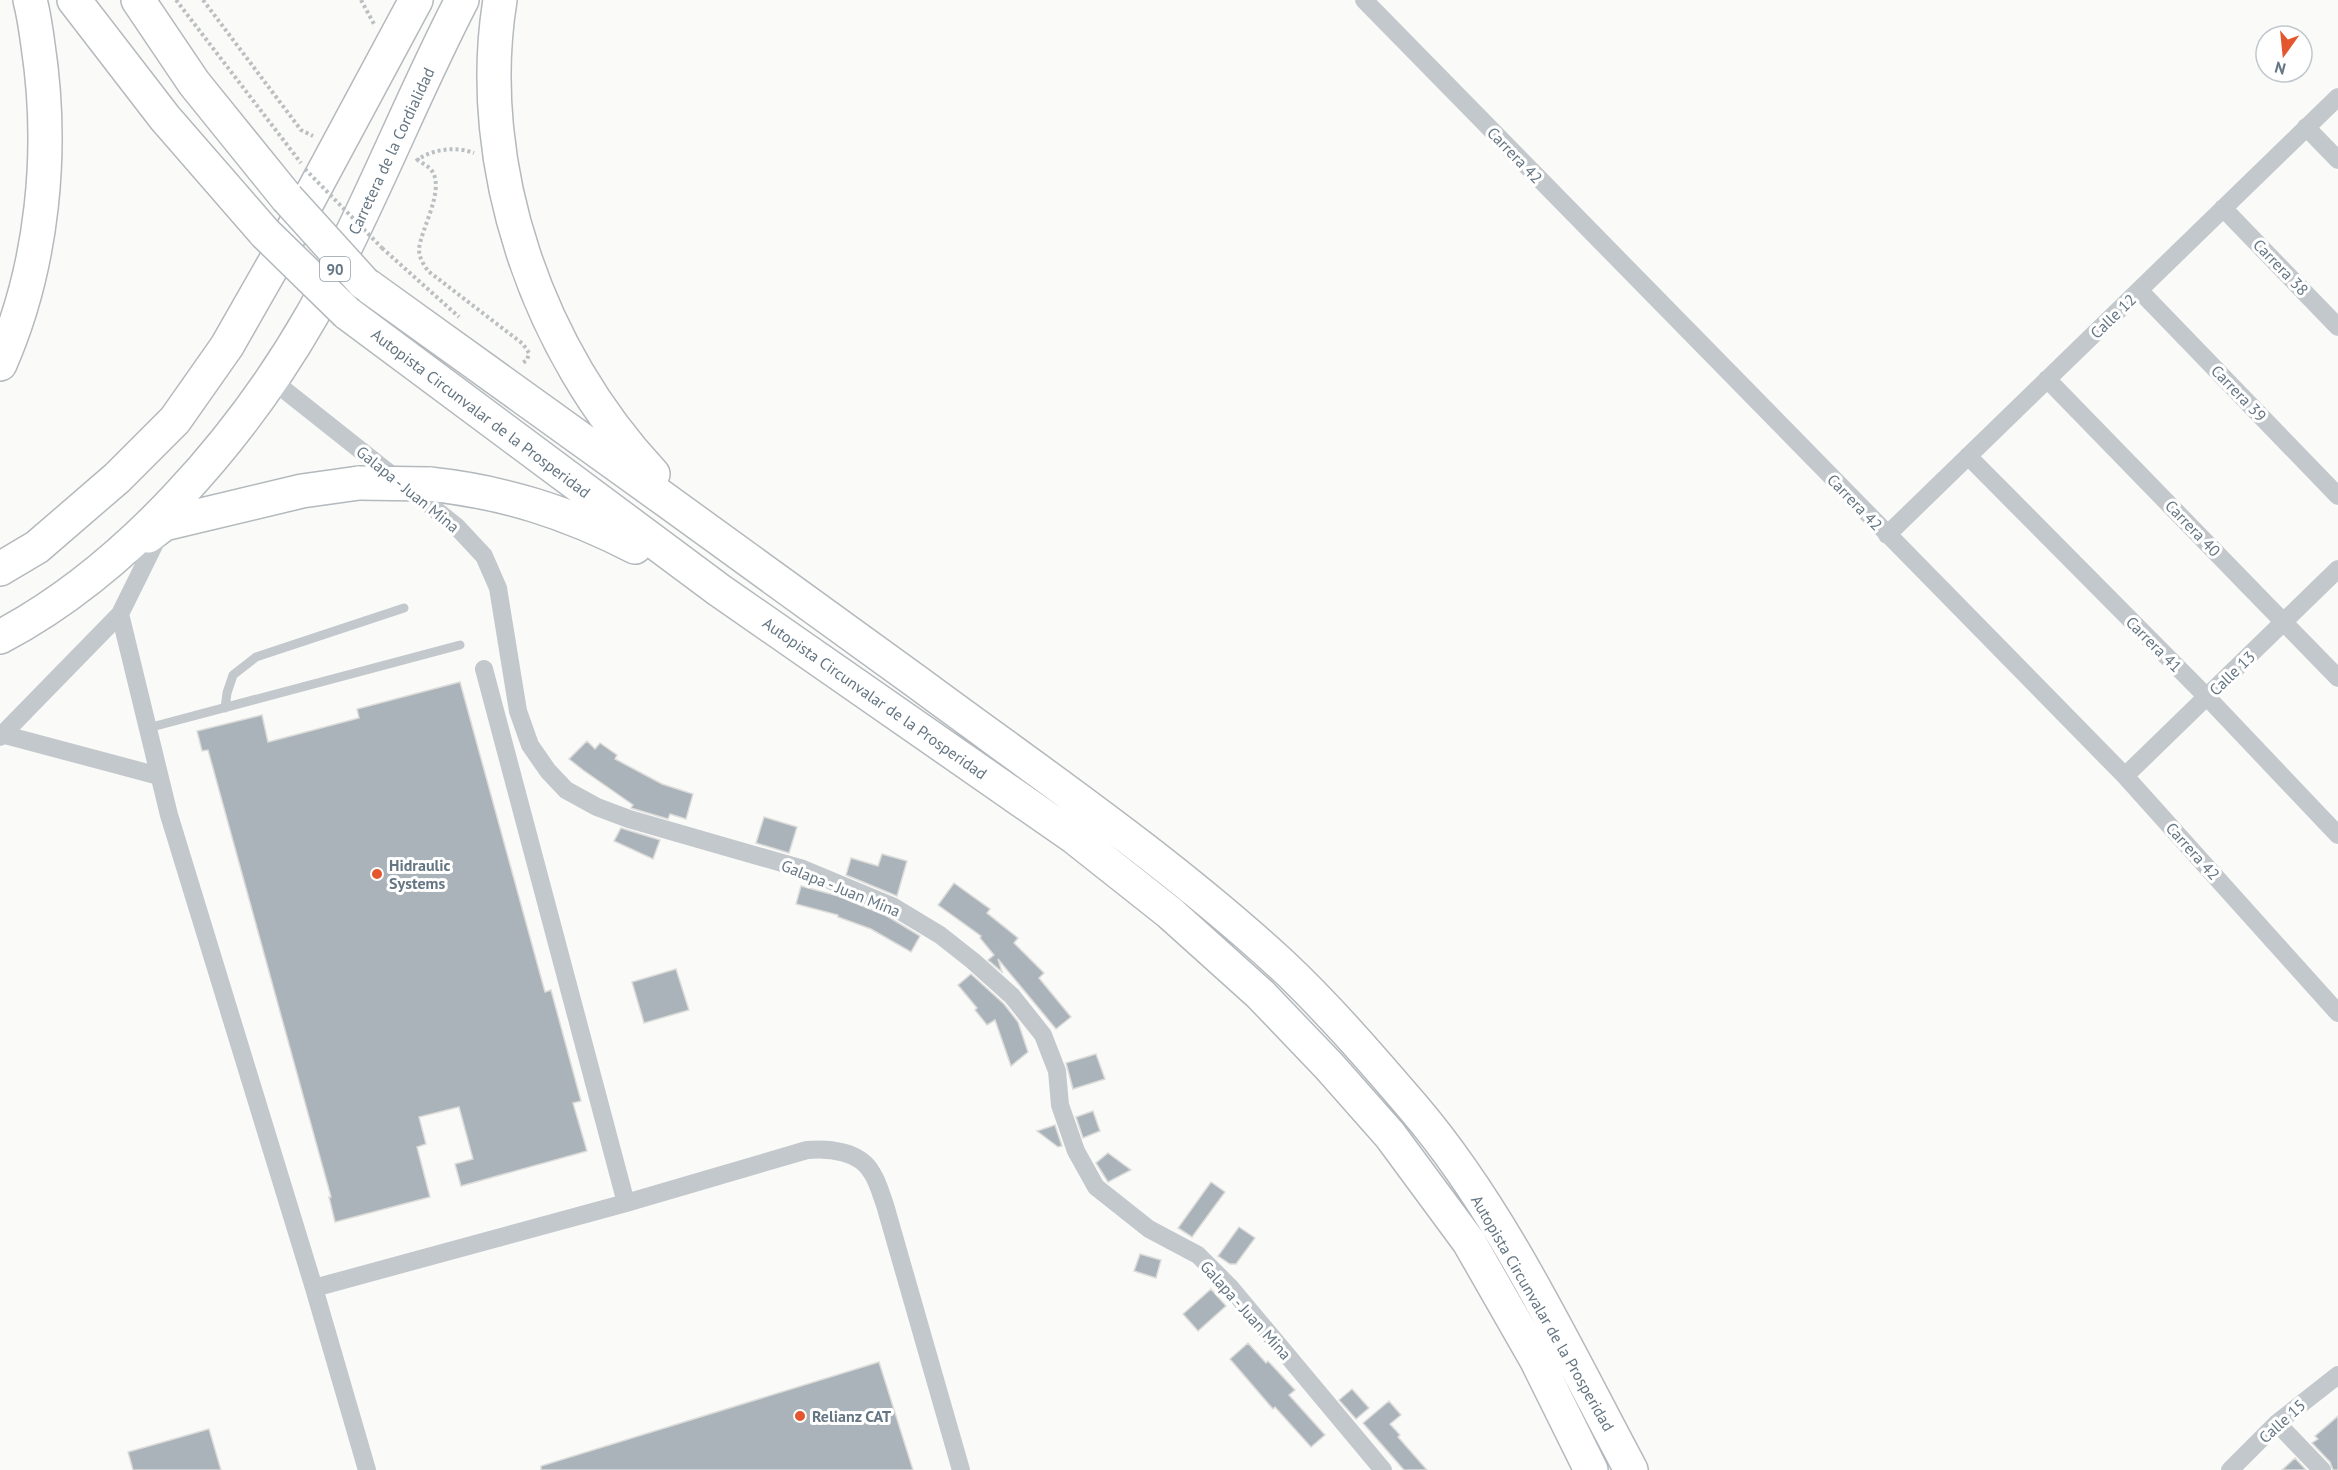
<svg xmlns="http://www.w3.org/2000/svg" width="2338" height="1470" font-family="'PT Sans',sans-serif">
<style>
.building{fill:#aab3b9;stroke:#dcdcda;stroke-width:1.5}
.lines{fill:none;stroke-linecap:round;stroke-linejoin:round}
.highway-casing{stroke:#b4b9bd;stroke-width:36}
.path{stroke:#bbbfc2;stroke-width:4;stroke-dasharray:3 3;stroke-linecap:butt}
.lane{stroke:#c3c8cc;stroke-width:9}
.street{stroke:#c3c8cc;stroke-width:18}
.highway{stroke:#fff;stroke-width:33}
.highway-bridge-casing{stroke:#b4b9bd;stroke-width:36;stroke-linecap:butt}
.path-bridge{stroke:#bbbfc2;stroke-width:4;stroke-dasharray:3 3;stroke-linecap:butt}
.highway-bridge{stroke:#fff;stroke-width:33}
.poi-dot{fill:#e4572e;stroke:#fff;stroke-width:2}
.labels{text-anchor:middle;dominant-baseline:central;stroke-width:6;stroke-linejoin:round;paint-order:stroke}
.shield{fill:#fff;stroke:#939fa8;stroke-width:1.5}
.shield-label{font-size:15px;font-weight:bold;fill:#657683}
.street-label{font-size:16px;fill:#657683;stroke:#fff}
.poi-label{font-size:16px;font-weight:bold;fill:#657683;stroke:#fff;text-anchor:start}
</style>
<rect width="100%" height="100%" fill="#fafaf8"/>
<path class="building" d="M460,682L545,992L551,990L581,1101L573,1103L587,1151L461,1186L455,1164L473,1159L459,1107L419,1117L426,1144L417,1147L430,1197L335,1222L329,1197H331L208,750L202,751L197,731L262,715L268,742L359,718L357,709Z
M587,741L595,749L600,743L617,755L615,759L662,784L693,794L686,819L670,814L668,819L631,808L633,805L583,770L569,759Z
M764,817L797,827L789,853L756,843Z
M621,828L660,840L653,859L614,841Z
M882,854L907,861L897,896L846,875L851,858L878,866Z
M954,883L990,909L987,913L1018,938L1014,943L1044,973L1039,978L1071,1017L1056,1029L998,959L1002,972L988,960L994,955L980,938L981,936L938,905Z
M801,886L838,896L887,916L920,936L911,952L871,929L838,917V915L796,904Z
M676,969L689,1010L644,1023L632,982Z
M971,974L1004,1004L1018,1022L1028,1052L1011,1066L995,1020L987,1025L975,1010L977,1008L958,985Z
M1096,1054L1105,1079L1073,1089L1066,1063Z
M1093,1111L1100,1131L1083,1138L1076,1117Z
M1055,1125L1062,1146L1058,1147L1037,1131Z
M1108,1153L1131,1170L1108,1182L1096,1163Z
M1211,1182L1225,1192L1192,1237L1178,1228Z
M1239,1227L1255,1238L1236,1264H1230L1218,1256Z
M1140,1254L1161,1260L1156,1278L1134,1271Z
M1211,1289L1226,1306L1198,1331L1183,1314Z
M1248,1343L1266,1363L1268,1361L1295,1390L1289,1395L1325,1435L1311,1447L1275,1407L1273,1409L1230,1359Z
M879,1362L913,1470H541V1466Z
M1352,1389L1369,1408L1356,1419L1339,1400Z
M1389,1401L1401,1415L1390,1424L1400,1435L1398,1437L1427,1470H1404L1363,1423Z
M2338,1416V1470H2333L2330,1462L2312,1443L2318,1439L2315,1436Z
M209,1429L221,1470H133L128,1452Z
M2295,1458L2306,1470H2282Z"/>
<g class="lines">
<defs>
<path id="highway" d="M74,0L165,118L265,233
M138,0L194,83L287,198
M500,0C473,167 539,353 653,474
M364,283C549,416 733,548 917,682C1040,773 1168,860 1281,964C1327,1007 1371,1058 1413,1107C1502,1211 1566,1349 1631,1470
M347,313L719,590L1074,837L1170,913L1260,994L1329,1066L1390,1135L1469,1242L1536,1359L1591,1470
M0,364C43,266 54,150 38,45C36,30 34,15 30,0
M429,484C504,492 567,512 635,547
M148,536L164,524L302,491L359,483
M0,569L37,547L117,478L175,420L227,346L280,253L416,0
M0,637C127,570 241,439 312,315C323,296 332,275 342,254C384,170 419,83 462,0"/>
</defs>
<use href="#highway" class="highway-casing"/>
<path class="path" d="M176,0L301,163
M203,0L301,130L313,136
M361,0L374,24
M417,159C421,163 429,166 432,171C445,190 421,229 419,249C419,258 424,265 428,271L523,344L529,353L527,360L521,364
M416,161C431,149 456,146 474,153
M382,248L459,317"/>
<path class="lane" d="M225,708L227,693L233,675L256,657L404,608
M148,728L460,645"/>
<path class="street" d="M1364,0L2125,776L2338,1013
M2306,127L2338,160
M2223,208L2338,327
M2139,290L2338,496
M2047,379L2338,678
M272,380L456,526L484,556L498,588L518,711L530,745L548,771L566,790L597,807L629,819L803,869L892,906L940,935L973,961L1012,996L1043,1035L1057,1071L1060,1105L1076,1151L1096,1187L1149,1229L1198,1255L1230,1287L1383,1470
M1968,456L2207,697L2338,835
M1887,535L2338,97
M120,614L169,815L314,1288L367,1470
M484,669L626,1203
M5,735L159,776
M0,737L120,614L161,531
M2125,776L2338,569
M314,1288L626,1203L807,1150C829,1148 860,1151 872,1173C878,1182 881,1194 885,1205L961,1470
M2277,1423L2322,1470
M2230,1470L2277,1423L2338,1375"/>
<use href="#highway" class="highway"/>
<defs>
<path id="highway-bridge" d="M287,198L364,283
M265,233L347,313
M359,483L429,484"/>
</defs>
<use href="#highway-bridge" class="highway-bridge-casing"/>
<path class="path-bridge" d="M305,169L382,248"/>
<use href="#highway-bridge" class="highway-bridge"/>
</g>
<g class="poi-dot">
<circle cx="377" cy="874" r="6"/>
<circle cx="800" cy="1416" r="6"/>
</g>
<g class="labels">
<rect class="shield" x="320" y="257" width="30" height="24" rx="4.5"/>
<g class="shield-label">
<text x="335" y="269">90</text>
</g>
<g class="street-label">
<text transform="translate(391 151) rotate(-65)">Carretera de la Cordialidad</text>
<text transform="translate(1515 155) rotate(46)">Carrera 42</text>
<text transform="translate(2281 267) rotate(46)">Carrera 38</text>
<text transform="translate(2113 316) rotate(-44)">Calle 12</text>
<text transform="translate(2239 393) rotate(46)">Carrera 39</text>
<text transform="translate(481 413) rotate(37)">Autopista Circunvalar de la Prosperidad</text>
<text transform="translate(408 489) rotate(39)">Galapa - Juan Mina</text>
<text transform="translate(1855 502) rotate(46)">Carrera 42</text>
<text transform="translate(2193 528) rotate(46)">Carrera 40</text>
<text transform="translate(2154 644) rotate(45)">Carrera 41</text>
<text transform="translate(2232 673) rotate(-44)">Calle 13</text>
<text transform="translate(875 698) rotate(35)">Autopista Circunvalar de la Prosperidad</text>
<text transform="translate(2193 851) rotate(48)">Carrera 42</text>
<text transform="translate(841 888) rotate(22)">Galapa - Juan Mina</text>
<text transform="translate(1246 1310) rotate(48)">Galapa - Juan Mina</text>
<text transform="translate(1543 1313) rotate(60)">Autopista Circunvalar de la Prosperidad</text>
<text transform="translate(2282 1421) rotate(-42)">Calle 15</text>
</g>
<g class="poi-label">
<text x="389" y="865">Hidraulic<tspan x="389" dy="18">Systems</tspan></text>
<text x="812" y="1416">Relianz CAT</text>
</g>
</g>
<g transform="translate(2284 54) rotate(195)"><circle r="28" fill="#ffffff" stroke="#c1c8cd" stroke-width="1.5"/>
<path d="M0-4.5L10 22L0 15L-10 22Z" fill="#e4572e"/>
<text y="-9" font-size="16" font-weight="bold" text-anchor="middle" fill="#657683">N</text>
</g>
</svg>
